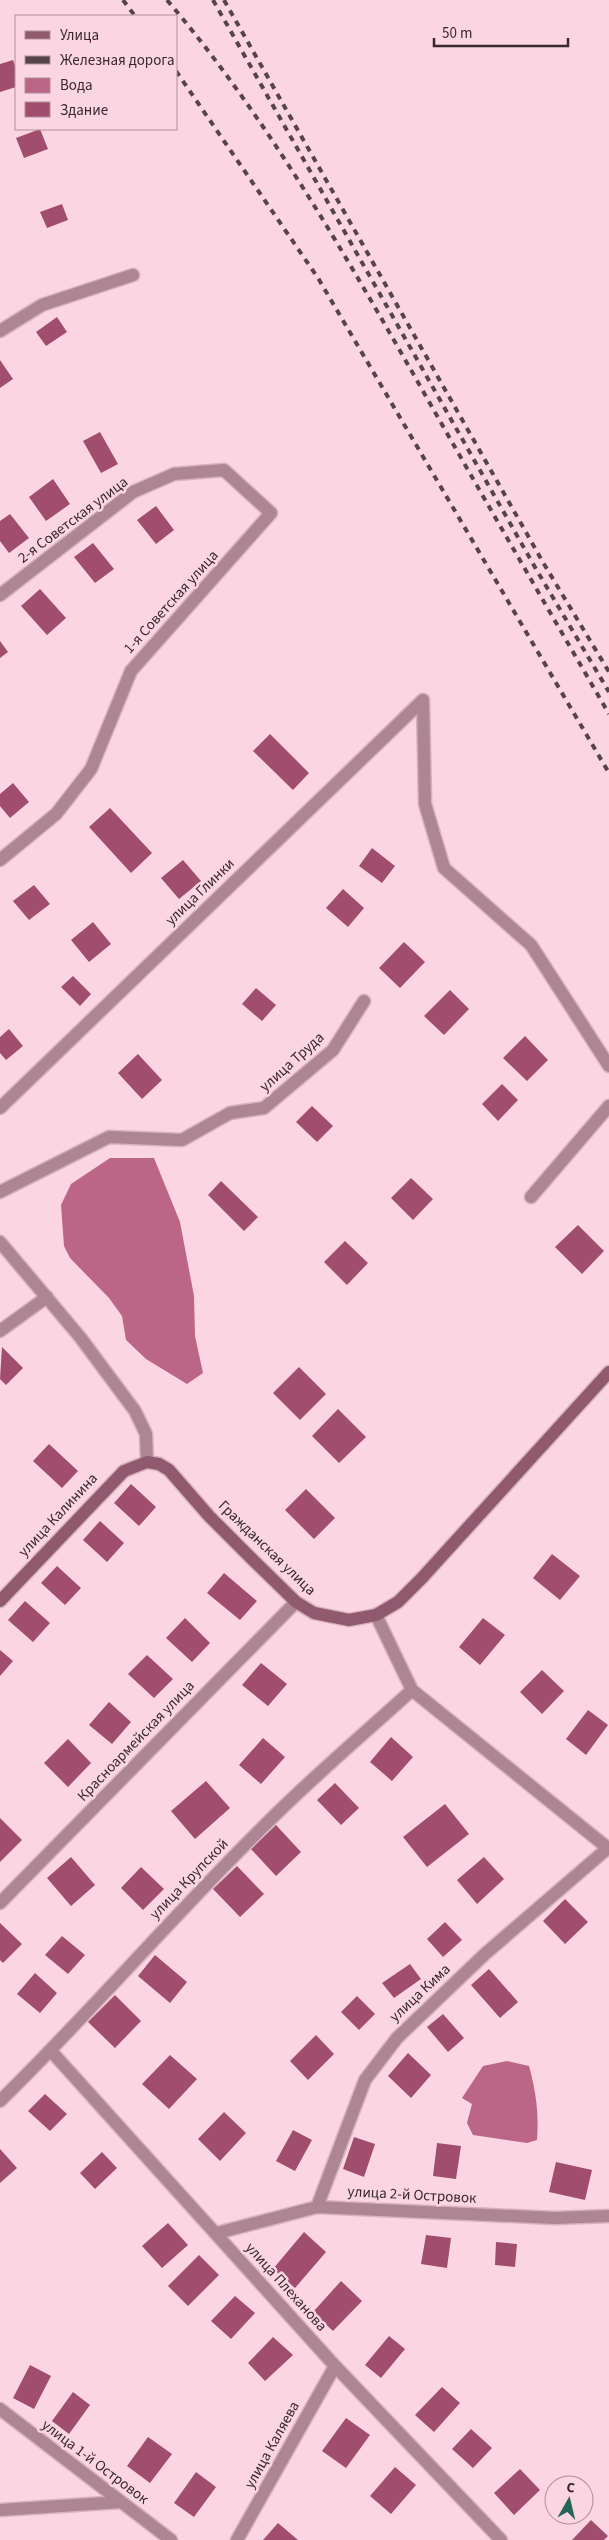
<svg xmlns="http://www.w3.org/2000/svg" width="609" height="2540" font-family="'Source Sans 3',sans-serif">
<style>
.water{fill:#bb6687}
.building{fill:#a04d6e}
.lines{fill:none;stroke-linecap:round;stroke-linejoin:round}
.minor-casing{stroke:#d5b3be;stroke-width:15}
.tertiary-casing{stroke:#d5b3be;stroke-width:15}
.secondary-casing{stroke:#d5b3be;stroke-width:15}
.minor{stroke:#ad8593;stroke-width:12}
.tertiary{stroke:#ad8593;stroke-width:12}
.secondary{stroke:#91596d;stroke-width:12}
.rail{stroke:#57444a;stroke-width:4;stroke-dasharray:6 6;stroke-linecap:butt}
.labels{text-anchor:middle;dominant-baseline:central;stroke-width:5;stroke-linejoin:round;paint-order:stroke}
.street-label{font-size:15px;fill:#38292e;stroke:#fcd5e2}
</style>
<rect width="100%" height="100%" fill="#fcd5e2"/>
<path class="water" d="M110,1158H154L180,1222L194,1296L195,1336L203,1373L187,1384L146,1359L126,1340L122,1316L109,1298L70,1258L64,1246L61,1205L71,1184Z
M507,2061L529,2066C536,2092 539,2113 537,2140L527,2143L473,2135L467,2123L472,2104L462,2098L483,2066Z"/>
<path class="building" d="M13,60L16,69V87L0,92V64Z
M40,129L48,149L24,158L16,138Z
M62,204L68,220L47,228L40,212Z
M57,317L67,332L46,346L36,332Z
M0,360L13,379L0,388Z
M100,432L118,464L101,473L83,441Z
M53,479L70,504L46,521L29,497Z
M156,506L174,530L156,544L137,520Z
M10,514L29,538L9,553L0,541V521Z
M93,543L114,569L95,583L74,557Z
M40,589L66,618L47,635L21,606Z
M0,641L8,652L0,658Z
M270,734L309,773L293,790L253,751Z
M13,783L29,802L10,818L0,806V794Z
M110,808L152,853L131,873L89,827Z
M372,848L395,866L382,883L359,866Z
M183,860L201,881L179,899L161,878Z
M34,885L50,904L29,920L13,901Z
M343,889L364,908L348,927L326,908Z
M93,922L111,944L89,962L71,940Z
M404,942L425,962L400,988L379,968Z
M73,976L91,994L80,1006L61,987Z
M256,988L276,1005L262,1021L242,1004Z
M450,990L469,1009L444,1035L424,1016Z
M9,1029L23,1046L6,1060L0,1053V1037Z
M525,1036L548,1060L527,1081L503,1058Z
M138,1054L162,1080L142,1099L118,1073Z
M502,1084L518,1100L498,1121L482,1104Z
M312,1106L333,1126L317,1142L296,1122Z
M411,1178L433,1199L413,1220L391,1198Z
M221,1181L258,1217L244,1231L208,1195Z
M578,1225L604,1251L582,1274L555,1247Z
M345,1241L368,1263L347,1285L324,1262Z
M2,1347L23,1368L6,1385L0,1379Z
M299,1367L326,1394L300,1420L273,1393Z
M338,1409L366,1437L339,1463L312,1436Z
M49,1444L78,1471L62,1488L33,1461Z
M131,1484L156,1507L139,1526L114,1503Z
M306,1489L335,1518L314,1539L285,1510Z
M100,1521L124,1543L107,1562L83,1540Z
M552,1554L580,1576L560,1600L533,1578Z
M57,1566L81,1588L65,1605L41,1583Z
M224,1573L257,1601L240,1620L207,1593Z
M25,1601L50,1623L33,1642L8,1620Z
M185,1618L210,1643L192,1662L166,1638Z
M483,1618L505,1635L480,1665L459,1647Z
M0,1650L13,1661L0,1676Z
M147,1655L173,1679L154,1698L128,1674Z
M261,1663L287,1684L268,1706L242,1685Z
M542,1670L564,1691L542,1714L520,1692Z
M109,1702L131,1722L112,1744L89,1725Z
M588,1710L608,1725L586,1755L566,1739Z
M391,1737L413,1757L392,1781L370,1762Z
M263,1738L285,1757L261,1784L239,1765Z
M68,1739L91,1763L68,1787L44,1763Z
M206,1781L230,1808L195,1839L171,1811Z
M335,1783L359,1808L341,1825L317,1800Z
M445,1804L469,1834L427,1867L403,1837Z
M0,1818L22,1840L0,1862Z
M276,1825L301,1852L276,1876L251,1849Z
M71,1857L95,1885L71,1906L47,1878Z
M484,1857L504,1879L477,1904L457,1880Z
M237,1866L264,1894L240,1917L213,1889Z
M141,1867L164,1889L143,1910L121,1888Z
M565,1899L588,1922L565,1944L543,1921Z
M445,1922L462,1940L443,1957L427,1939Z
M0,1923L22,1944L3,1963L0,1960Z
M62,1936L85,1955L68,1974L45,1955Z
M155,1955L187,1982L170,2003L138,1976Z
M410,1964L421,1979L394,1998L382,1983Z
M489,1969L518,2002L500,2018L471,1985Z
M35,1973L57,1993L40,2013L17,1994Z
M115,1995L141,2021L115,2048L88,2022Z
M357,1996L375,2014L359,2030L341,2012Z
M443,2014L464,2038L448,2052L427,2027Z
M316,2035L334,2054L308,2080L290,2061Z
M408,2053L431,2075L411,2098L388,2076Z
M170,2055L197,2079L169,2109L142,2084Z
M45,2094L67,2114L50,2131L28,2111Z
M224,2112L246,2133L220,2161L198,2139Z
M293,2130L312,2140L295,2171L276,2161Z
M354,2137L375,2144L364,2177L343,2169Z
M437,2143L461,2146L456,2179L433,2176Z
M0,2149L17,2168L0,2183Z
M102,2152L117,2168L95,2189L80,2173Z
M556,2162L592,2170L585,2200L549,2192Z
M168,2223L188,2245L162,2268L142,2246Z
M304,2232L326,2252L295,2288L273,2269Z
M426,2235L451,2238L447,2268L421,2264Z
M496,2242L517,2244L515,2267L495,2265Z
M199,2255L219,2275L188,2306L168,2286Z
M341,2281L362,2301L333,2331L313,2312Z
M235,2296L255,2313L231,2339L211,2321Z
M389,2336L405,2349L381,2378L365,2365Z
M273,2337L293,2355L265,2381L248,2363Z
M30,2365L51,2376L34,2409L13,2398Z
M442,2387L460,2403L434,2432L415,2415Z
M73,2392L90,2405L69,2434L52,2421Z
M346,2418L370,2435L346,2468L322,2451Z
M471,2429L492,2448L473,2468L452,2449Z
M148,2437L172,2454L150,2483L127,2466Z
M395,2467L416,2485L391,2514L370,2496Z
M520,2469L540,2490L514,2515L494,2493Z
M196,2472L216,2487L194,2517L174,2503Z
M591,2520L608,2536L604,2540H572Z
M278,2523L298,2540H263Z"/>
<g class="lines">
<defs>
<path id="minor" d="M0,331L42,305L133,275
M0,595L133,492L174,474L224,470L271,513L131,671L91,769L56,814L0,860
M423,700L425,804L444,868L531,945L609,1066
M0,1108L423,700
M0,1192L109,1137L182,1140L230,1113L264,1108L333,1050L364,1001
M531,1197L609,1106
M0,1242L80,1337L135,1411L146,1434L147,1462
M0,1331L47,1297
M0,1903L296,1602
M51,2051L335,2366L501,2540
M0,2101C93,2010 177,1911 270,1820C315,1775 365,1733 412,1690
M317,2207L365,2080L397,2038L485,1954L608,1848
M217,2233L317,2207L555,2218L609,2216
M0,2409L171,2540
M0,2510L121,2502
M237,2540L335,2366"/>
<path id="tertiary" d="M376,1615L412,1690L609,1849"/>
<path id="secondary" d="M0,1601L124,1471L147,1462L159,1464L169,1470L209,1516L253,1560L296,1602L314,1613L349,1620L376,1615L398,1602L422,1578L609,1372"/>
</defs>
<use href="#minor" class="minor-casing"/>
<use href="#tertiary" class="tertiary-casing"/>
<use href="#secondary" class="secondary-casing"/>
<use href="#minor" class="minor"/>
<use href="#tertiary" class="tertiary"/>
<use href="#secondary" class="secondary"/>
<path class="rail" d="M123,0L135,16
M167,0C265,115 340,246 415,377C479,490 544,602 609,714
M213,0L536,569L609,692
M224,0L544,564L609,672
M176,71L318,278L609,773"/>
</g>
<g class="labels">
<g class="street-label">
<text transform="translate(73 520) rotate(-37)">2-я Советская улица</text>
<text transform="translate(171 602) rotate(-48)">1-я Советская улица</text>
<text transform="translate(200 892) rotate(-44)">улица Глинки</text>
<text transform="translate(292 1062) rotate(-42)">улица Труда</text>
<text transform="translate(58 1515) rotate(-47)">улица Калинина</text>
<text transform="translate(267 1548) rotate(44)">Гражданская улица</text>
<text transform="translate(136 1741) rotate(-46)">Красноармейская улица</text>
<text transform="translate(189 1879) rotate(-46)">улица Крупской</text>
<text transform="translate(420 1993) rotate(-43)">улица Кима</text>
<text transform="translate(412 2195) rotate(3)">улица 2-й Островок</text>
<text transform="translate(286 2287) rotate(48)">улица Плеханова</text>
<text transform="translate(272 2445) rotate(-61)">улица Каляева</text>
<text transform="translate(95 2462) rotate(37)">улица 1-й Островок</text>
</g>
</g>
<rect x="15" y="15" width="162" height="115" fill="#fcd5e2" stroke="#ae909a"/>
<rect x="25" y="31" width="25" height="8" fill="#91596d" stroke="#ae909a"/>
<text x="60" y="40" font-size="15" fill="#38292e">Улица</text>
<rect x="25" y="56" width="25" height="8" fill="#57444a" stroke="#ae909a"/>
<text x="60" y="65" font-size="15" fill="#38292e">Железная дорога</text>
<rect x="25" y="78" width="25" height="15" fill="#bb6687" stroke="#ae909a"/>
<text x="60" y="90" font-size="15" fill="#38292e">Вода</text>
<rect x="25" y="102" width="25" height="15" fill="#a04d6e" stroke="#ae909a"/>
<text x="60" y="115" font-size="15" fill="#38292e">Здание</text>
<g transform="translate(569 2500) rotate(8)"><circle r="24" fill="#fcd5e2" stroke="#ae909a"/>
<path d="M0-4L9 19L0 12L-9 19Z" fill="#236759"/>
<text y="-8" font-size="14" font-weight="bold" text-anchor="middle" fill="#38292e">С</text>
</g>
<path d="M434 38v8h134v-8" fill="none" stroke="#38292e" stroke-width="2.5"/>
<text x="442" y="38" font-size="15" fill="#38292e" stroke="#fcd5e2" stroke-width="4" paint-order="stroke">50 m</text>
</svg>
